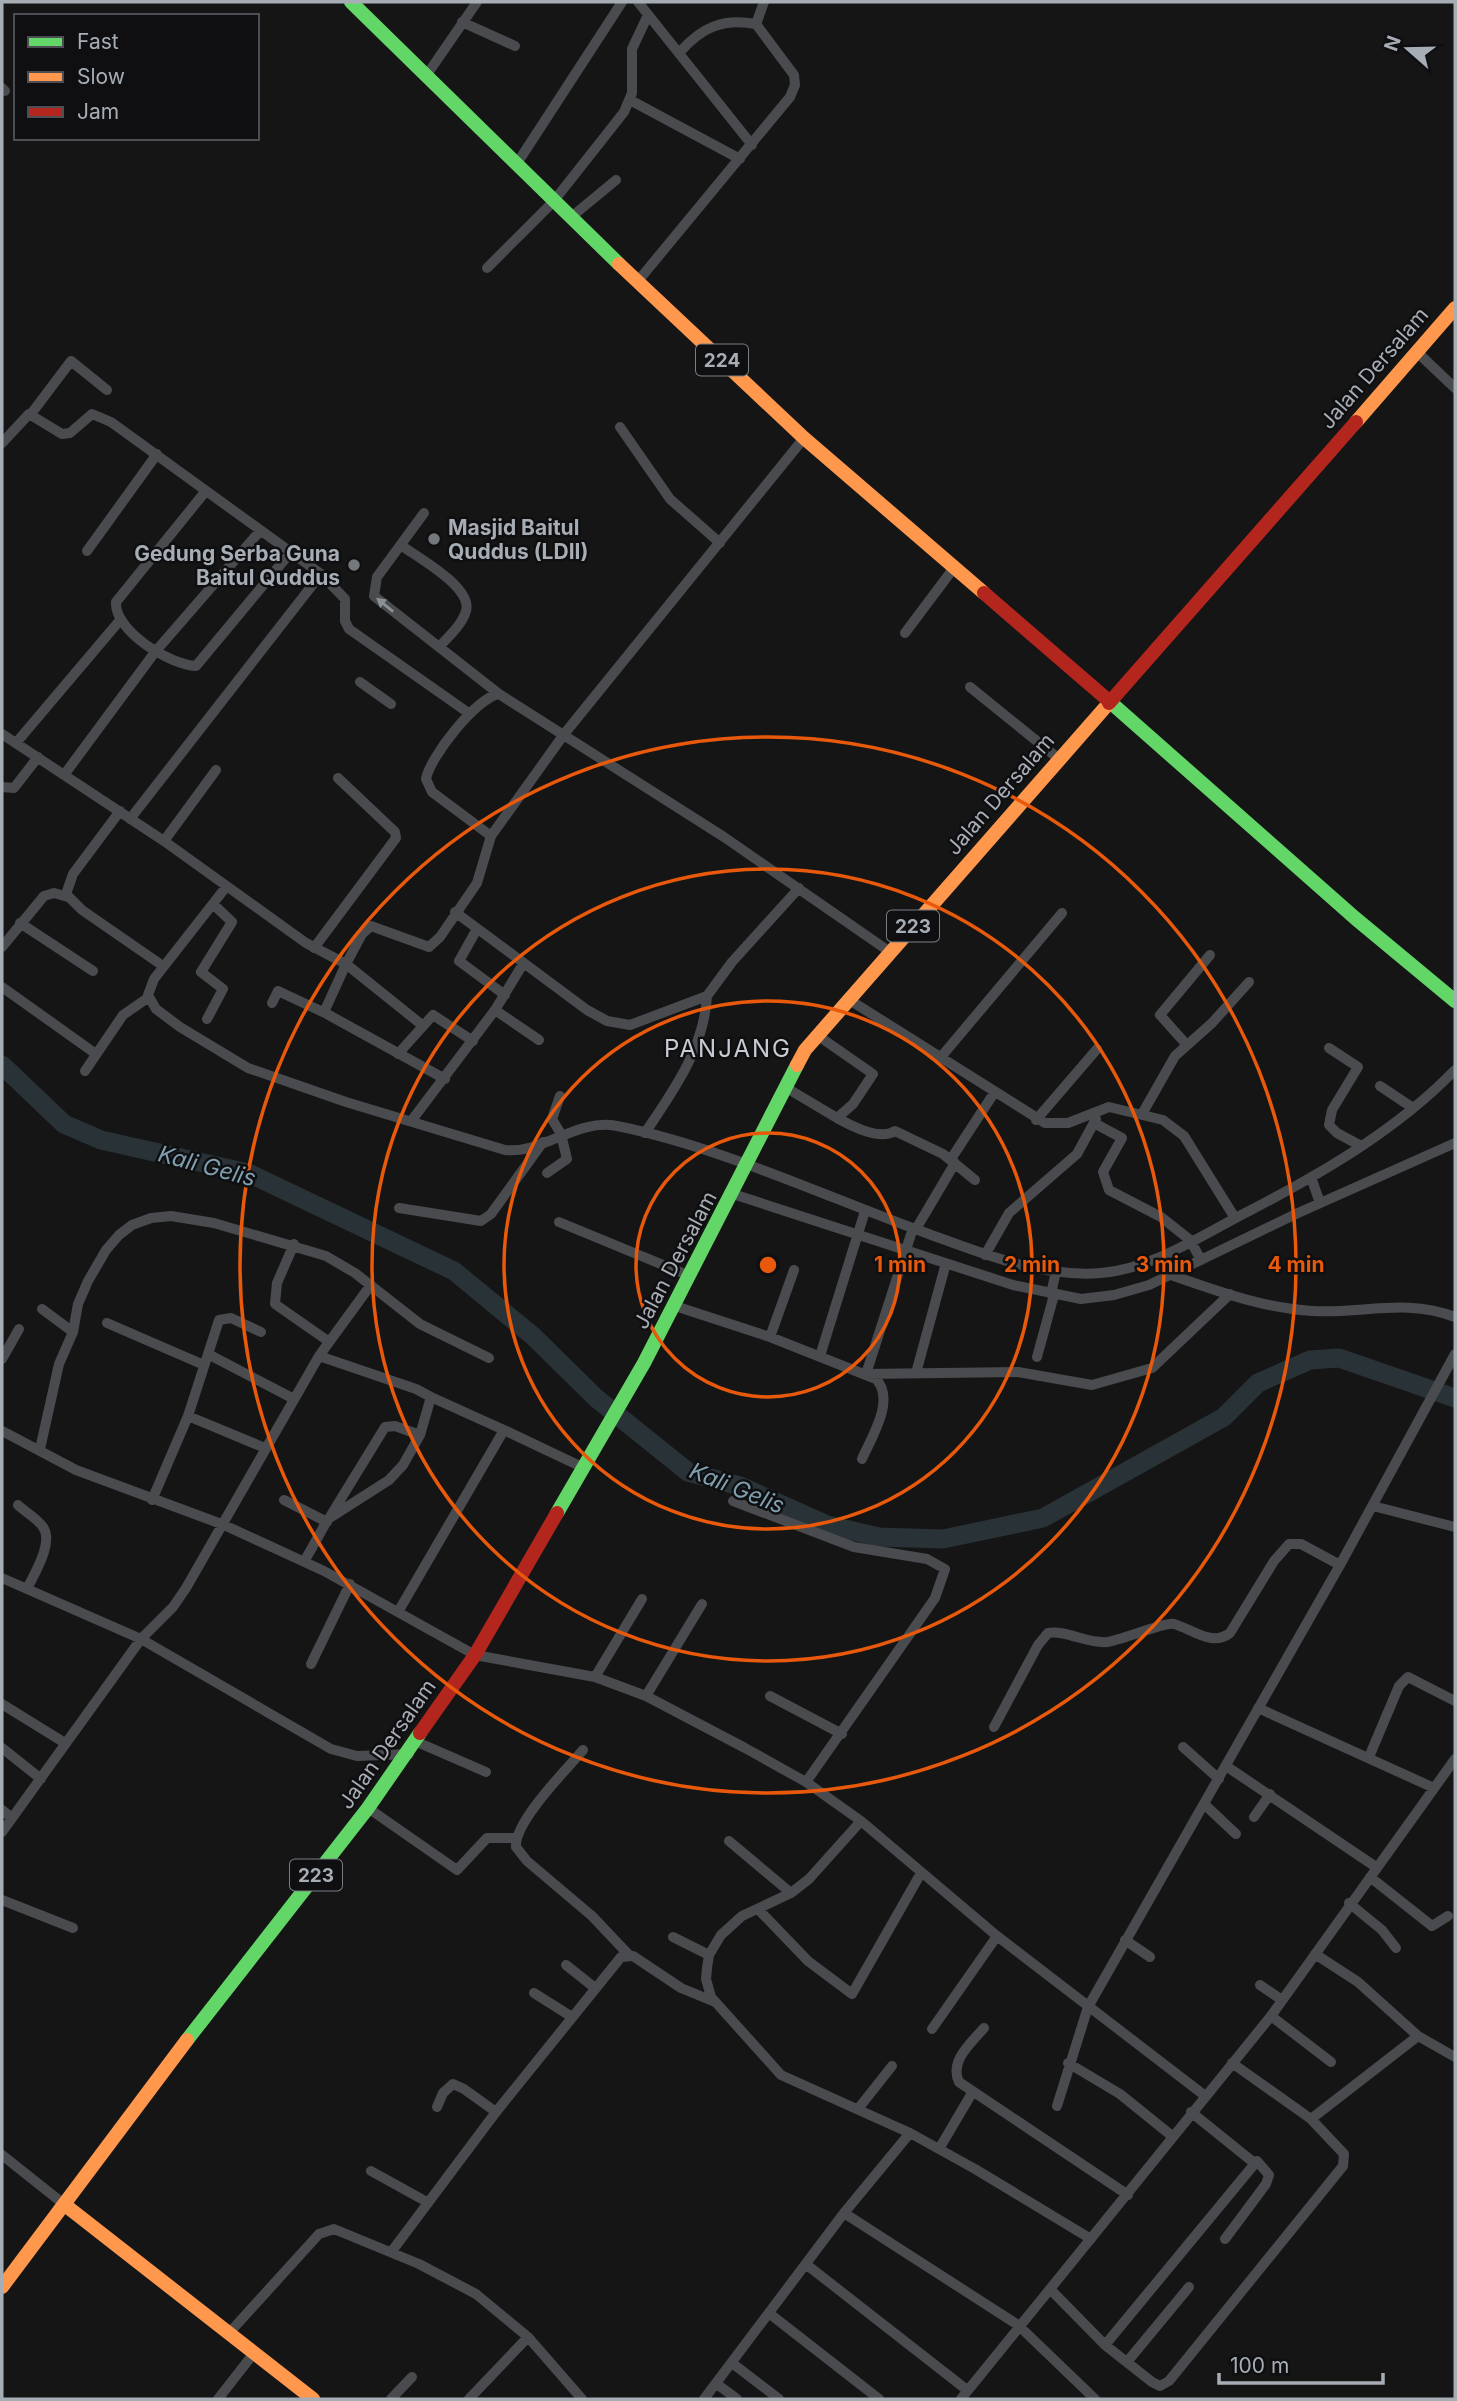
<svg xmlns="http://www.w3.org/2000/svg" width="1457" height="2401" font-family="Inter,sans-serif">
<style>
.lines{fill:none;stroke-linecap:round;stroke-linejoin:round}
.river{stroke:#293236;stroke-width:19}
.street{stroke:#494b4e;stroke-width:10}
.fast{stroke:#63d668;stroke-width:14}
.slow{stroke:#ff974d;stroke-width:14}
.jam{stroke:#b3261e;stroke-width:14}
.oneway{fill:#8b9096}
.ring{fill:none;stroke:#e8590c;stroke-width:3.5}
.poi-dot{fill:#74787d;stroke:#0f0f11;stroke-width:2.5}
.labels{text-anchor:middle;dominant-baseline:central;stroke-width:5;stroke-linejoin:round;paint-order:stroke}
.shield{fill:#0f0f11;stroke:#797e84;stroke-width:2}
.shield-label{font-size:19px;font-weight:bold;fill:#a7adb5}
.street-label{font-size:21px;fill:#a7adb5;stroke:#0f0f11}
.poi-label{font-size:21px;font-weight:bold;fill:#a7adb5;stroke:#0f0f11;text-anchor:start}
.water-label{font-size:23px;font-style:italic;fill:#7f9faf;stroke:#0f0f11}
.quarter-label{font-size:24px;letter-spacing:2px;fill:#c7ccd2;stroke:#0f0f11}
.centre{fill:#e8590c;stroke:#0f0f11;stroke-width:3.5}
.ring-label{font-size:21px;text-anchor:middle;font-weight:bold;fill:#e8590c;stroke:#0f0f11;stroke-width:5;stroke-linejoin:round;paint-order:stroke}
</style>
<rect width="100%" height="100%" fill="#151515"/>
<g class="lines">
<path class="river" d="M2,1065L64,1124L101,1140L248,1173L454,1271L533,1336L596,1398L688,1472L740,1486L827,1525L879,1537L943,1539L1043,1518L1224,1417L1258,1383L1310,1360L1339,1358L1455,1398"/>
<path class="street" d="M638,2L752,145
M462,22L515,46
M680,52C702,27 723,18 756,24
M426,76L477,2
M2,88L5,91
M630,100L740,159
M516,165L622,2
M570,218L616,180
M487,268L553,202L624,112L632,93V49L648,15
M638,281L790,97L795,85L794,75L756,24L764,2
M1417,352L1455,388
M31,414L71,361L107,390
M620,427L670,499L720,543
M2,443L29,414L62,434L70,433L92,414L111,422L321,574L345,599V621L349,629L470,714
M205,492L116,602C114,631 170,665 196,666L290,553
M424,513L377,577L374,596L499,694
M402,546C419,558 473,588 466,611C462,625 448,637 439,647
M87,551L157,454
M905,633L953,569
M360,682L391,704
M970,687L1059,759
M2,734L164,841L306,943L346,964L362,934L371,926L429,947L440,937L477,883L491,836L565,733L804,438
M16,743L121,619
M64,775L155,652L260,531
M2,787L14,788L38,757
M120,811L73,874L66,894L82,910L163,966
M130,819L321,574
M491,836L432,792L426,779C430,757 476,698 499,694L724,837L890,952
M164,841L216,770
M226,887L154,979L148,995L156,1009L180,1027L248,1068L346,1102L505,1150C544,1154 576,1118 617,1126C718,1146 829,1198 926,1233C981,1253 1041,1278 1101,1273C1153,1269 1205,1233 1251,1210C1324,1172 1398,1129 1455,1070
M455,912L587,1010L607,1021L630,1025L707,996L732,962L799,888
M20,923L93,971
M477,929L459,961L505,995
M2,947L44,896L54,893L68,897
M314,948L396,838L395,832L338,778
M2,987L96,1054
M848,999L1045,1123H1068L1109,1107L1163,1120L1184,1136L1235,1218
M272,1003L278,991L325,1013
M495,1010L539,1040
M207,1019L223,989L201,972L232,922L213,904
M422,1025L346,964L325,1010L327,1014L445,1079
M1186,1044L1160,1015L1210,955
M1329,1048L1358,1067L1332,1110L1329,1125L1337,1133L1361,1146
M398,1054L433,1015L473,1041
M941,1057L1062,913
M85,1071L123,1015L149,997
M1380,1086L1413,1108
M785,1087L837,1118L853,1104L873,1074L817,1035
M1142,1114L1175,1056L1212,1023L1249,982
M837,1118C852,1126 879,1141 895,1131L943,1154L975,1180
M412,1120L495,1010L523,964
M1036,1120L1097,1049
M1094,1123L1122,1138L1103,1172L1109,1190L1161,1217L1190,1240L1201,1260
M645,1133C673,1091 704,1049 707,996
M951,1159L994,1093
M547,1173L567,1159L561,1134L552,1119L560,1096
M1311,1177L1320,1203
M733,1194L1013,1285L1081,1299L1114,1295L1149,1285L1298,1213L1455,1143
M399,1208L481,1221L491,1214L543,1142
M559,1222L690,1276
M913,1228L866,1374L1018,1372L1092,1385L1152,1368L1230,1294
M916,1229L955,1163
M294,1244L277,1283L275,1304L328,1341
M985,1255L1009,1213L1077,1154L1096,1119
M1171,1275C1217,1291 1263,1308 1312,1311C1362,1314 1406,1298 1455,1317
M1051,1294L1056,1271
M675,1306L770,1337L876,1379C896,1400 871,1438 862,1459
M42,1309L73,1332
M107,1323L204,1365
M770,1337L794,1270
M208,1354L294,1399
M319,1356L416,1389L431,1397
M820,1356L865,1211
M1037,1357L1054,1295
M2,1359L19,1329
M916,1373L946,1263
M188,1416L265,1448
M2,1431L76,1470L224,1525L324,1571L475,1655L595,1677L646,1696L745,1748L806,1782L861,1821L997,1936L1204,2095
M40,1449L59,1364L73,1332L78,1304L88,1281L106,1250L119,1235L132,1225L151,1218L171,1216L214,1223L326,1256L355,1273L420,1324L489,1358
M152,1500L188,1416L219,1320L231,1318L261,1332
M284,1500L327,1522
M733,1501L854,1547L927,1559L945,1569L935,1598L806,1782
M18,1505C25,1512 37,1518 43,1527C54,1543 34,1574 27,1589
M1373,1506L1455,1527
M331,1515L385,1427L395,1426L420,1435
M304,1562L328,1519L389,1480L403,1465L420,1435L431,1397L504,1430
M2,1578L141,1639L331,1749L357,1756L409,1754
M398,1612L504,1430L582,1467
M311,1664L350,1584
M595,1677L642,1599
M646,1696L702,1604
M770,1696L842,1734
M2,1704L65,1743
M1258,1708L1434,1788
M994,1727L1038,1645L1048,1633C1068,1630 1086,1644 1107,1642C1122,1640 1164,1622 1174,1624C1192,1629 1212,1647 1230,1633L1274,1561L1289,1544H1301L1340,1565
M417,1742L486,1772
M1183,1747L1219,1779
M2,1748L41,1779
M583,1750C566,1770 514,1822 516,1847L527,1861L592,1916L628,1954
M1369,1757L1399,1686L1408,1677L1455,1701
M1226,1766L1376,1867
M1204,1804L1236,1834
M368,1808L457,1870L487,1838H516
M2,1810L12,1818
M1254,1817L1270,1794
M861,1821L809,1879L791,1893L742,1916L721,1935L709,1955L707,1968L706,1979L711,1997L781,2075L910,2133L975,2169L1091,2239
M2,1832L141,1639L173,1607L186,1588L319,1356L370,1286
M729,1841L791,1893
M1370,1877L1432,1926L1448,1916
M2,1900L73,1928
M1349,1903L1382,1930L1396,1948
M758,1909L808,1961L852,1994L921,1873
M673,1937L709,1955
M1125,1940L1150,1957
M1315,1954L1358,1982L1418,2036
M566,1965L595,1988
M1260,1985L1282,2000
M534,1993L572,2017
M1271,2016L1331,2062
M984,2028C971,2043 949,2061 959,2082L1128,2195
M932,2029L997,1936
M1068,2063L1120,2094L1172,2136
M1232,2063L1311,2119L1418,2036L1455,2057
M1057,2106L1088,2007L1340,1565L1455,1354
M437,2107L443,2093L453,2084L464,2089L496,2112
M858,2109L892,2066
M1191,2112L1253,2162
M939,2149L972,2093
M2,2155L65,2205
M371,2171L427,2202
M844,2213L1018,2325L1095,2399
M392,2251L496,2112L621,1957L633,1956L681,1988L715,2002
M807,2265L967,2390
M1050,2289L1105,2345L1152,2382L1160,2386L1169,2381L1343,2166L1344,2154L1311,2119
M770,2314L879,2399
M230,2332L319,2234L334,2229L419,2264L476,2294L528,2337L582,2399
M1105,2345L1257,2161L1269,2175L1266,2184L1225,2239
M1127,2362L1189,2287
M732,2363L779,2399
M717,2384L737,2399
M218,2399L254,2353
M391,2399L412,2377
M469,2399L528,2337
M704,2399L844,2213L910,2133
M961,2399L1271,2016L1455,1759"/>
<path class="fast" d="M351,2L619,264
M1109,701L1355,918L1455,1001
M557,1513L644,1363L797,1065
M187,2040L368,1808L420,1733"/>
<path class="slow" d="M619,264L804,438L984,593
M1356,422L1455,308
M797,1065L805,1050L1109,703
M65,2205L313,2399
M2,2287L187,2040"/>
<path class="jam" d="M984,593L1109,701
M1109,703L1356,422
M420,1733L475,1655L557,1513"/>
</g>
<defs><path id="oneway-solid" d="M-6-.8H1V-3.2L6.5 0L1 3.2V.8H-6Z" transform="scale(1.75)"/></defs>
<use class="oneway" href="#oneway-solid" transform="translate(385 605) rotate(-141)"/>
<g class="ring">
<circle cx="768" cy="1265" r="132"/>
<circle cx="768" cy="1265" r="264"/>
<circle cx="768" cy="1265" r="396"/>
<circle cx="768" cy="1265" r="528"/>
</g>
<g class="poi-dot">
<circle cx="434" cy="539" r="7"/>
<circle cx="354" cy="565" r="7"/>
</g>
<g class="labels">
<g class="shield">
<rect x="696" y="344.5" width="52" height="31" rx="5"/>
<rect x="887" y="910.5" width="52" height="31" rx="5"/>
<rect x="290" y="1859.5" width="52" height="31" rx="5"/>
</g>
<g class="shield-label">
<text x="722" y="360">224</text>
<text x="913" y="926">223</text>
<text x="316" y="1875">223</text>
</g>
<g class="street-label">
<text transform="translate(1374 368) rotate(-49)">Jalan Dersalam</text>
<text transform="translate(1000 794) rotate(-49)">Jalan Dersalam</text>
<text transform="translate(675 1260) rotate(-62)">Jalan Dersalam</text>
<text transform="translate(387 1744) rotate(-55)">Jalan Dersalam</text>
</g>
<g class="poi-label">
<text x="448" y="527">Masjid Baitul<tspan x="448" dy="24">Quddus (LDII)</tspan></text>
<text x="340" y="553" text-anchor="end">Gedung Serba Guna<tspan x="340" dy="24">Baitul Quddus</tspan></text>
</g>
<g class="water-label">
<text transform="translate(207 1166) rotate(15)">Kali Gelis</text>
<text transform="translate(737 1488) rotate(22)">Kali Gelis</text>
</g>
<g class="quarter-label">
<text x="728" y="1048">PANJANG</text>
</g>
</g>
<circle cx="768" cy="1265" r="10" class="centre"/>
<g class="ring-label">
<text x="900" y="1272">1 min</text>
<text x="1032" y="1272">2 min</text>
<text x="1164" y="1272">3 min</text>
<text x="1296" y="1272">4 min</text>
</g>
<rect width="1457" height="2401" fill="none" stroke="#a7adb5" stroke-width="7"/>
<rect x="14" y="14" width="245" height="126" fill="#0f0f11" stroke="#4c4e53" stroke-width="2"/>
<rect x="28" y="37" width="35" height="10" fill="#63d668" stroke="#4c4e53" stroke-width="2"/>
<text x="77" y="49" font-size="21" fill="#a7adb5">Fast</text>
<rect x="28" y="72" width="35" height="10" fill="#ff974d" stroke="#4c4e53" stroke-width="2"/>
<text x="77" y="84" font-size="21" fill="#a7adb5">Slow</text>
<rect x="28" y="107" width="35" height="10" fill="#b3261e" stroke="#4c4e53" stroke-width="2"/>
<text x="77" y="119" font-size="21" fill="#a7adb5">Jam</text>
<g transform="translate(1408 49) rotate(290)" stroke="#0f0f11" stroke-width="5" paint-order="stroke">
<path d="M0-5L12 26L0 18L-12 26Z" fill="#a7adb5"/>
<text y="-10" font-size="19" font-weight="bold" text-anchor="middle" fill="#a7adb5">N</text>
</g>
<path d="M1219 2373v10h164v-10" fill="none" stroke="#a7adb5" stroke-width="3.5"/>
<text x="1230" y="2373" font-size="21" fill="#a7adb5" stroke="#0f0f11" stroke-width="5" paint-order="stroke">100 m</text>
</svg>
